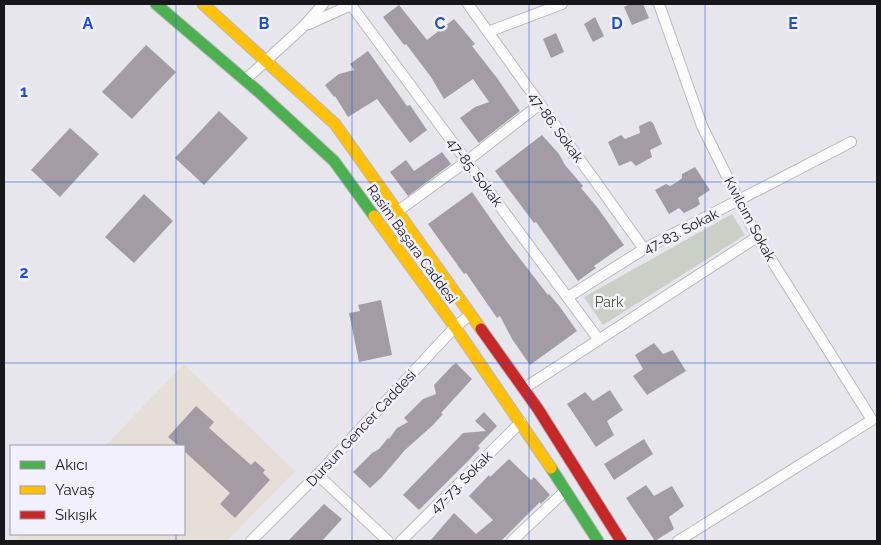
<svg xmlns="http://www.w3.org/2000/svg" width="881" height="545" font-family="Raleway,sans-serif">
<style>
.education{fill:#e6dfd7}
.green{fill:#cad0c5}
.building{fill:#a39ca4}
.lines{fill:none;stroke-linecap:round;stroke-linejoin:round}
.street-casing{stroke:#b9b9be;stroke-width:12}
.fast-casing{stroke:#b9b9be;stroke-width:13}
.slow-casing{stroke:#b9b9be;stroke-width:13}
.jam-casing{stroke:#b9b9be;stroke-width:13}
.street{stroke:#fbfbfc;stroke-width:10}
.fast{stroke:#4caf50;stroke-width:11}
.slow{stroke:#ffc107;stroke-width:11}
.jam{stroke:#c62828;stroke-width:11}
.grid{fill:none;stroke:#1d4ed8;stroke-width:1;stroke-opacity:0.55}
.labels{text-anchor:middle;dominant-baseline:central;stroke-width:5;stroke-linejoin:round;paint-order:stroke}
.street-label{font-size:14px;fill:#17161b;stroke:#f2f0fd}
.park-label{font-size:14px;fill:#465b23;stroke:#f2f0fd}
.grid-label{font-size:16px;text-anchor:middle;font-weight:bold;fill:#1d4ed8;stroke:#f2f0fd;stroke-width:5;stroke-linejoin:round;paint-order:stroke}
</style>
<rect width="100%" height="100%" fill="#e7e6ed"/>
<path class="education" d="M184,364L295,471L227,541H13L20,534H184V446H105Z"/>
<path class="green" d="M732,214L745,235L603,325L584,297Z"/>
<path class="building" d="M630,4H643L649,18L632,25L624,7Z
M399,5L427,40L454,19L475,44L472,46L497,78L520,111L479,143L460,118L475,107L489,102L473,79L444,99L431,77L406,44L404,45L383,17Z
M595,17L604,36L593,42L584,24Z
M556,33L564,52L551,58L543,39Z
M146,45L176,72L132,119L102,92Z
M368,51L407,106L410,105L427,130L410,143L377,99L348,117L335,96L334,97L325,85L339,74L354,70L350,64Z
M219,111L248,138L204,185L175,158Z
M650,121L653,123L662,144L650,150L652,157L636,166L631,161L619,166L608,142L621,135L625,139L640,133L639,126Z
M70,128L99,154L60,197L31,170Z
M542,135L559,154L565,165L583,186L581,188L597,207L624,245L594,266L596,268L578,281L536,222L534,223L495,171Z
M442,152L451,164L408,196L390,172L406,160L414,171Z
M695,167L710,190L698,198L700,204L696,207L684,213L679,208L669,214L655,190L666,184L670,186L677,182L682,178V174Z
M472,192L507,242L548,295L549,294L560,307L577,331L530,365L512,339L500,316L497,318L466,273L464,274L428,224Z
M144,194L173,221L134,263L105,237Z
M381,300L392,355L359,362L349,313L360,311L358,305Z
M654,343L663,354L673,350L686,371L647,395L633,376L643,369L635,355Z
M456,363L472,379L441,413L443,414L433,425L405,450L381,478L370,488L353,472L372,453L379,449L388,438L389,439L397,428L408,422L404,418L423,399L436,394L434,385L452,366Z
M610,390L623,410L607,421L614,435L596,447L567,404L585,392L593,401Z
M196,406L214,422L209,428L251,465L255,461L265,470L263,473L270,480L235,518L220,504L230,493L184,451V446H179L168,437Z
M484,412L497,426L478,446L480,448L470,459L419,510L403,495L463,433L486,431L475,421Z
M644,439L653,454L614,480L604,464Z
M509,459L531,480L534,477L550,495L541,504L540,502L501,541H430L454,513L476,534L493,520L469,496L489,475L490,477Z
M646,485L654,496L672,486L684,506L669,517L674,529L655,541L626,498Z
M324,504L342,519L322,541H288Z"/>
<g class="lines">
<defs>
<path id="street" d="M468,4L644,249
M659,4L702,126L757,237L872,420L678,541
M351,5L599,340
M309,24L353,4
M488,32L562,4
M245,80L305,25L323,4
M398,211L467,161L540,104
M568,297L644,249L851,142
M523,389L757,237
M318,475L388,541
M251,541L322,470L455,327L470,315
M401,541L521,422
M512,541L565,491"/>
<path id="fast" d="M156,4L259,92L334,161L374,216
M551,468L598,541"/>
<path id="slow" d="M203,4L335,124L481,329
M374,216L455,327L551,468"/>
<path id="jam" d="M481,329L538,409L621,541"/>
</defs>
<use href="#street" class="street-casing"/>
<use href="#fast" class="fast-casing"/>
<use href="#slow" class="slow-casing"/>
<use href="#jam" class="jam-casing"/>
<use href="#street" class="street"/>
<use href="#fast" class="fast"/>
<use href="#slow" class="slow"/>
<use href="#jam" class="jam"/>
</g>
<path class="grid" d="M176,4V446M352,4V541M529,4V541M705,4V541M4,182H877M4,363H877M176,534V541"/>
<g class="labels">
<g class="street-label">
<text transform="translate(556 127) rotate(54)">47-86. Sokak</text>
<text transform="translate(475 172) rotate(53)">47-85. Sokak</text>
<text transform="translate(750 219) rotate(62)">Kıvılcım Sokak</text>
<text transform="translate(681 231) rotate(-27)">47-83. Sokak</text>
<text transform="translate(412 244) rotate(54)">Rasim Başara Caddesi</text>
<text transform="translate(361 428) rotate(-47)">Dursun Gencer Caddesi</text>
<text transform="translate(461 482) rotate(-45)">47-73. Sokak</text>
</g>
<g class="park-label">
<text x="609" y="302">Park</text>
</g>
</g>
<g class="grid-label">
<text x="88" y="29">A</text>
<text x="264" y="29">B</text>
<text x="440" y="29">C</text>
<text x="617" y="29">D</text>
<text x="793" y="29">E</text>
<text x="24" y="97">1</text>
<text x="24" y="278">2</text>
</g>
<rect width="881" height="545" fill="none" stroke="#17161b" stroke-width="10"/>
<rect x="10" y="445" width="175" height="90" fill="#f2f0fd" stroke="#9a99a3"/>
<rect x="20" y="461" width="25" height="8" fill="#4caf50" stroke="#9a99a3"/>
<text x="55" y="470" font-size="15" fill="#17161b">Akıcı</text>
<rect x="20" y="486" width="25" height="8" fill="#ffc107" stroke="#9a99a3"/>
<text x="55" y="495" font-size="15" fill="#17161b">Yavaş</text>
<rect x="20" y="511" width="25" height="8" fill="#c62828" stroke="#9a99a3"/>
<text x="55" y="520" font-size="15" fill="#17161b">Sıkışık</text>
</svg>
